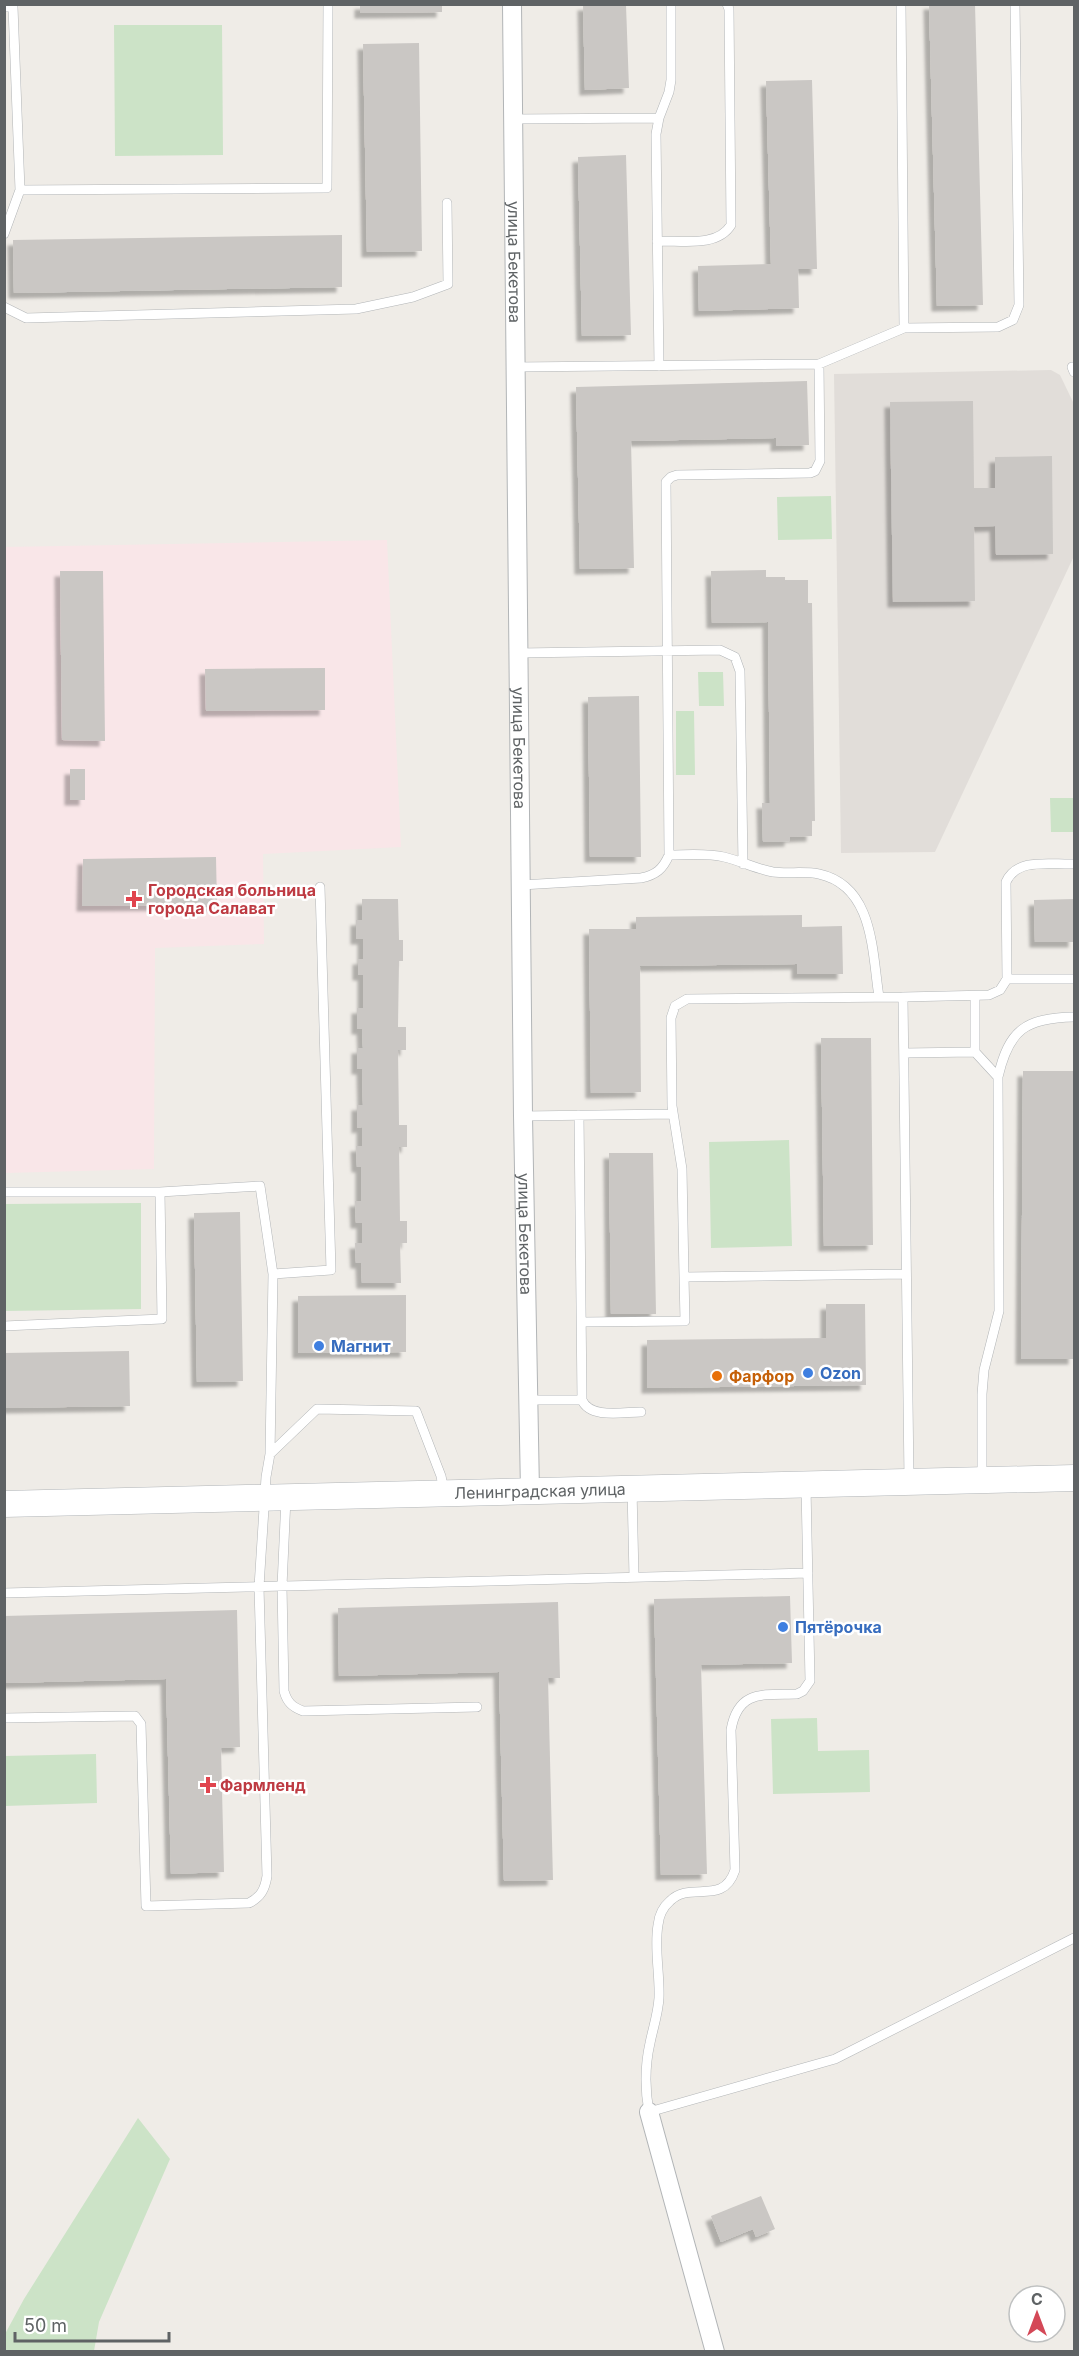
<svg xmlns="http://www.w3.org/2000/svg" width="1079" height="2356" font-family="Inter,sans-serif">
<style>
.education{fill:#e1ddd9}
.medical{fill:#f9e6e8}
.green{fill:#cce3c7}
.building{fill:#cac7c4;filter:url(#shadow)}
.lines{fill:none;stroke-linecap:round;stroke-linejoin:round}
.lane-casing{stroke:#b2b5b7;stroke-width:10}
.street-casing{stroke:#b2b5b7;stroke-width:20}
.secondary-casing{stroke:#b1b5b8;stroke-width:27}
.lane{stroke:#fff;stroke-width:9}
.street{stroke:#fff;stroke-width:18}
.secondary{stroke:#fff;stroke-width:26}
.health-dot{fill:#e0444e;stroke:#fff;stroke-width:2}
.shop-dot{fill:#3f7fe0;stroke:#fff;stroke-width:2}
.food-dot{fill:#e8710a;stroke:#fff;stroke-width:2}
.labels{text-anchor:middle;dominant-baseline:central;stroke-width:5;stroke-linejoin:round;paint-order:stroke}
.street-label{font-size:16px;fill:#5f6365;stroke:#fff}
.health-label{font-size:16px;font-weight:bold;fill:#be3a42;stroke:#fff;text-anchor:start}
.shop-label{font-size:16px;font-weight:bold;fill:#366cbe;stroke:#fff;text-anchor:start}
.food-label{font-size:16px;font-weight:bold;fill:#c56008;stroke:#fff;text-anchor:start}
</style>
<defs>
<filter id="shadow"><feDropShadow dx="-5.5" dy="5.5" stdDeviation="1.5" flood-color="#0004"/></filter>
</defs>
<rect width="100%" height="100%" fill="#efece7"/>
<path class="education" d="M1051,370L1060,375L1074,404V556L935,852L841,853L834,374Z"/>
<path class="medical" d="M387,540L401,847L263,854L264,944L155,948L154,1169L5,1173L4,547Z"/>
<path class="green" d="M114,25H222L223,155L115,156Z
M831,496L832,539L778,540L777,497Z
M698,672H723L724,706H699Z
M676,711H694L695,775H676Z
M1074,798V832H1051L1050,798Z
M789,1140L792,1246L711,1248L709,1142Z
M141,1203V1309L5,1311V1204Z
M817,1718L818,1751L869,1750L870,1792L773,1794L771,1719Z
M96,1754L97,1803L5,1806V1756Z
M138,2118L170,2159L99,2322L94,2351H5V2334L24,2299Z"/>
<path class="building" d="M360,4H442V12L360,13Z
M929,4H975L983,305L937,306Z
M583,5H626L629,88L585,90Z
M419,43L422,251L367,252L363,44Z
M812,80L817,269H798L799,308L699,311L698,266L771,264L766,81Z
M626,155L631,335L582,336L578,157Z
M342,235V287L14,293L13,240Z
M807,381L809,445L776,446V438L631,441L634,568L580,569L576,387Z
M973,401L974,488H995V457L1052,456L1053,554L996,555L995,526L974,527L975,601L893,602L890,402Z
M766,570V577H785V580H808V603H812L815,821H812V836L790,837V841L763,842L762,803H770L768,622L712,623L711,571Z
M60,571H103L105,741L62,740Z
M325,668V710L206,711L205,669Z
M639,696L641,857H590L588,697Z
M70,769H85V800H70Z
M216,857L217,905L82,906L83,859Z
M362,899H398L399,940H403V961H399L398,1027H406V1050H398L399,1125H407V1147H399L400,1221H407V1243H400L401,1283H362L361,1263H356L355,1243H362V1223H356L355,1201H361V1167H357L356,1146H362V1127L357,1128V1105H363L362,1069H357V1048H363L362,1029H357V1008H363V975H358V959H363V939H356V920H362Z
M1074,899V942H1035L1034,900Z
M802,915V927L842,926L843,974H797V964L640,966L641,1092L591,1093L589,929H636V917Z
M821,1038H871L873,1245L824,1246Z
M1023,1071H1074V1359H1021Z
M609,1153H653L656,1314H611Z
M240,1212L243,1381L197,1382L194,1213Z
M406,1295V1352L298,1353V1296Z
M826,1304H865L866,1385L647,1388V1340L826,1338Z
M129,1351L130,1406L5,1408L4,1353Z
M790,1596L792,1663L701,1665L707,1874L661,1875L654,1599Z
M558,1602L560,1678H548L553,1880L504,1881L499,1672L339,1676L338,1608Z
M237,1610L240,1747L221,1748L224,1872L171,1874L166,1679L4,1683V1616Z
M761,2196L775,2229L756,2237L753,2229L721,2242L711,2216Z"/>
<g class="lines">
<defs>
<path id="lane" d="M901,4L904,328
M4,7H13L20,190L327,188L328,4
M659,118L656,134L659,366
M512,119L659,118L669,92L671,80V4
M4,234L20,190
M657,241C681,240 717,248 731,225L729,9L727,4
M4,307L26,318L356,309L413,297L448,284L447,203
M515,367L819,364L904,328L998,327L1013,320L1019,305L1015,4
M1072,367L1074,372
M519,653L720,650L735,657L740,671L743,864
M669,855C688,855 707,853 724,857C741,861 756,869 773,872C788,874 804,871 819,874C874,886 872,952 879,997
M521,885L641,878C656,875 663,869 669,855L666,482L671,477L677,475L810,473L815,471L820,461L819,364
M1007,979H1074
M903,997L989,995L1000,990L1007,979L1006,882C1017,857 1051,865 1074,864
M975,1052L998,1077
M904,1053L975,1052V996
M579,1115L582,1400
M523,1116L673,1114
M4,1192H160L162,1319L4,1326
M273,1274L331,1270L320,887
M684,1277L682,1169L672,1106L671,1018L675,1006L687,999L903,997L909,1480
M582,1322L685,1321L684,1277L906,1274
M528,1400H582C590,1419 623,1412 641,1412
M270,1454L317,1409L416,1411L441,1476L444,1491
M982,1478V1394L984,1370L999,1311L998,1077C1009,1029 1026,1018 1074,1017
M806,1487L810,1681L803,1691L797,1694C764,1695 738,1689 731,1730L735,1870C723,1907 690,1880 670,1901C663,1907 659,1915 658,1925C654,1948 660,1974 659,1998C658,2014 653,2028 650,2043C645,2065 645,2090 649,2112L835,2059L1074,1938
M632,1489L634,1577
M286,1498L282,1586L284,1691C287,1702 292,1707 303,1711L477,1707
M4,1593L808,1573
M4,1718L135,1716L141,1724L146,1906L249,1903C261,1897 265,1889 267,1876L259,1587L266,1477L270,1454L273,1274L260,1186L160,1192"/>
<g id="street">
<path id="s1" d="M512,4L523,1116L530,1491"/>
<path d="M649,2112L715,2352"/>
</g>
<g id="secondary">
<path id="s2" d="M4,1504L1074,1478"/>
</g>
</defs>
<use href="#lane" class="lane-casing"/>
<use href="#street" class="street-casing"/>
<use href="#secondary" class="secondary-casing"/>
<use href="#lane" class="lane"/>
<use href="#street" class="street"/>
<use href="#secondary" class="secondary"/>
</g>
<g class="health-dot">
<path d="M131 890h6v6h6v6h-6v6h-6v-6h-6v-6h6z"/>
<path d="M205 1776h6v6h6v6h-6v6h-6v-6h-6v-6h6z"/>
</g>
<g class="shop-dot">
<circle cx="319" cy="1346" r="6"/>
<circle cx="808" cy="1373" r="6"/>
<circle cx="783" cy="1627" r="6"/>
</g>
<circle class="food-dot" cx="717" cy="1376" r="6"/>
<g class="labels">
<g class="street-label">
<text stroke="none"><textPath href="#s1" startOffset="258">улица Бекетова</textPath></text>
<text stroke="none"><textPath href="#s1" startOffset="744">улица Бекетова</textPath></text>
<text stroke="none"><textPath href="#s1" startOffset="1230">улица Бекетова</textPath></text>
<text stroke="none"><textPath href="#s2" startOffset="536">Ленинградская улица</textPath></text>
</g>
<g class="health-label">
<text x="148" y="890">Городская больница<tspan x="148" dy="18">города Салават</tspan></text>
<text x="220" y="1785">Фармленд</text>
</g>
<g class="shop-label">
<text x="331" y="1346">Магнит</text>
<text x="820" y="1373">Ozon</text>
<text x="795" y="1627">Пятёрочка</text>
</g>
<g class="food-label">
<text x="729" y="1376">Фарфор</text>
</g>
</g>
<rect width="1079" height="2356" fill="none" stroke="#5f6365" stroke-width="12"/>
<g transform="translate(1037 2314)"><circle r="28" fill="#ffffff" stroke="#bfc1c1" stroke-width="1.5"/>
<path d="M0-4.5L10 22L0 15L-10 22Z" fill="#d44857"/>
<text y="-9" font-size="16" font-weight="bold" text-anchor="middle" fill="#5f6365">С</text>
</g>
<path d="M15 2332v9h154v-9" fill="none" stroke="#5f6365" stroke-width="3"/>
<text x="24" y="2332" font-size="18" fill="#5f6365" stroke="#ffffff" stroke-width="4.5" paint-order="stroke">50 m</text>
</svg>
